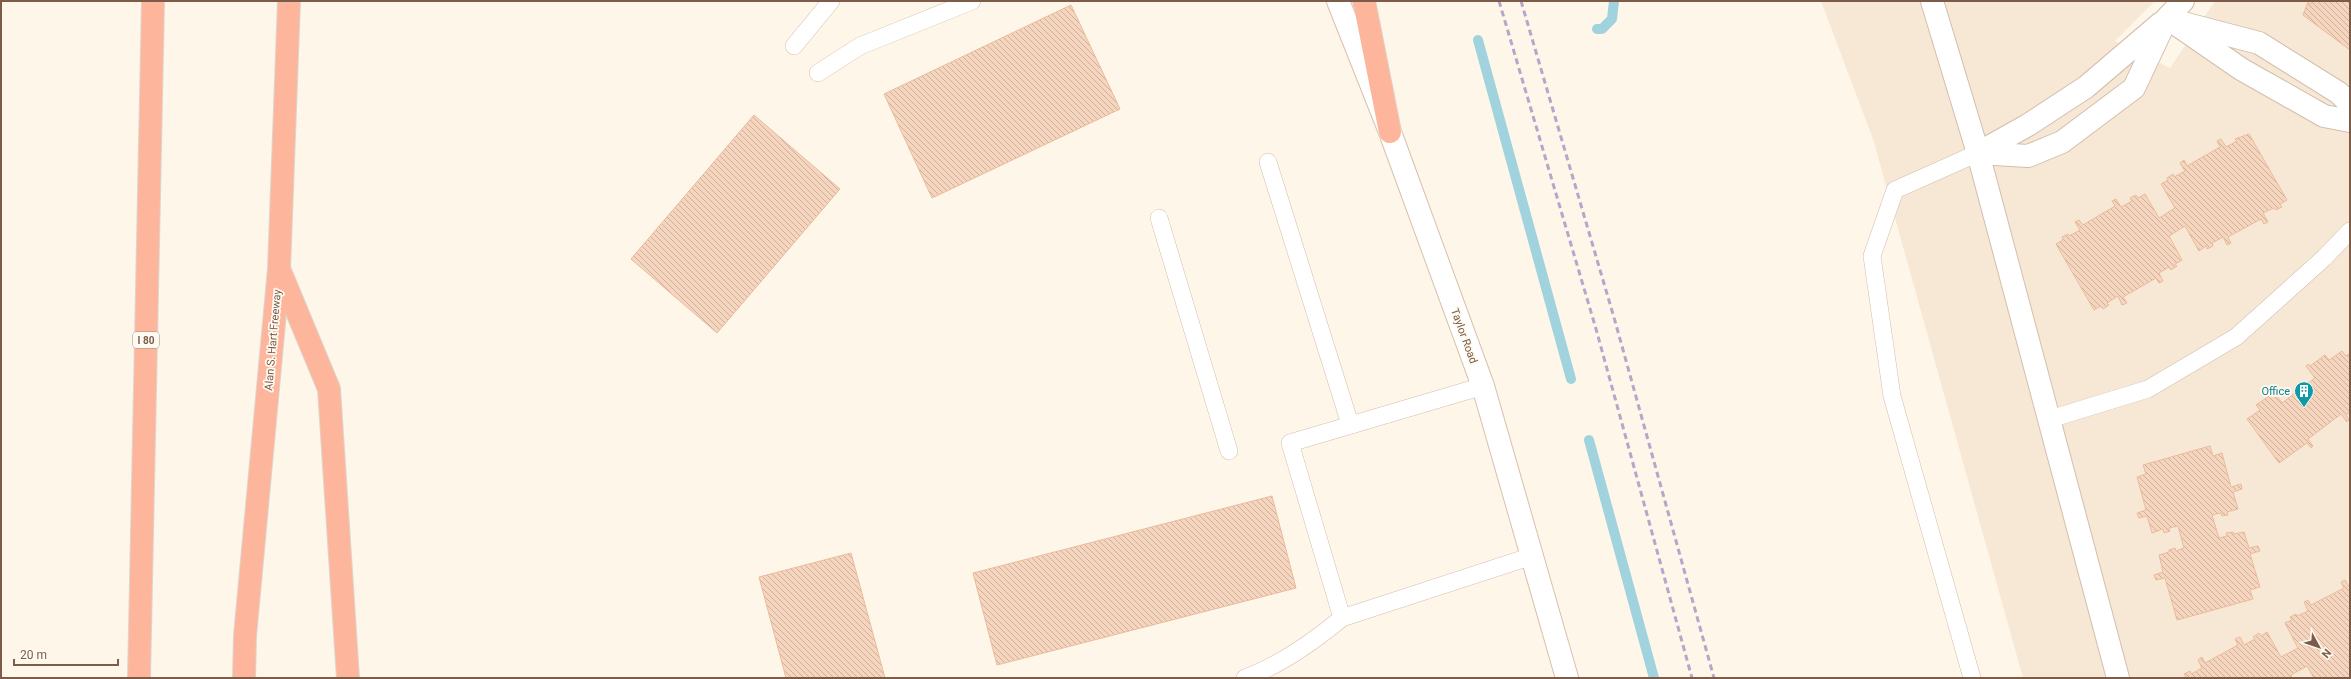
<svg xmlns="http://www.w3.org/2000/svg" width="2351" height="679" font-family="Roboto,sans-serif">
<style>
.residential{fill:#f7e8d6}
.lines{fill:none;stroke-linecap:round;stroke-linejoin:round}
.stream{stroke:#a0d3dd;stroke-width:10}
.building{fill:url(#building-back-hatch);stroke:#ebbb9c}
.service-casing{stroke:#d3beac;stroke-width:18}
.minor-casing{stroke:#d3beac;stroke-width:24}
.tertiary-casing{stroke:#d3beac;stroke-width:24}
.secondary-casing{stroke:#d8c0ac;stroke-width:24}
.motorway-casing{stroke:#ddd5d0;stroke-width:24}
.service{stroke:#fff;stroke-width:17}
.minor{stroke:#fff;stroke-width:22}
.tertiary{stroke:#fff;stroke-width:22}
.secondary{stroke:#fff;stroke-width:22}
.motorway{stroke:#fdb69b;stroke-width:22}
.rail{stroke:#baa4cb;stroke-width:3;stroke-dasharray:6 4;stroke-linecap:butt}
.labels{text-anchor:middle;dominant-baseline:central;stroke-width:3.5;stroke-linejoin:round;paint-order:stroke}
.shield{fill:#fffaf1;stroke:#a38b7b;stroke-width:1}
.shield-label{font-size:10px;font-weight:bold;fill:#7c5c49}
.street-label{font-size:11px;fill:#7c5c49;stroke:#fffaf1}
.culture-label{font-size:11px;fill:#0d838f;stroke:#fffaf1;text-anchor:end}
</style>
<defs>
<pattern id="building-back-hatch" width="6" height="6" patternUnits="userSpaceOnUse"><rect width="6" height="6" fill="#f6d5be"/><path d="M-1 5l2 2M0 0l6 6M5-1l2 2" fill="none" stroke="#ccb09c"/></pattern>
</defs>
<rect width="100%" height="100%" fill="#fef6e9"/>
<path class="residential" d="M1821,1H2155L2115,41L2170,68L2215,1H2350V678H2023L1873,139Z"/>
<g class="lines">
<path class="stream" d="M1597,29H1602L1612,19L1614,1
M1478,40L1571,379
M1589,440L1654,678"/>
</g>
<path class="building" d="M2313,1H2350V50L2303,15L2308,2L2311,4Z
M1071,5L1120,109L932,198L884,94Z
M754,115L840,189L717,333L631,259Z
M2249,134L2287,200L2280,204L2282,207L2276,210L2274,208L2263,213L2268,222L2264,224L2261,219L2228,237L2231,243L2227,245L2223,237L2212,243L2213,246L2207,249L2206,246L2199,251L2185,226L2169,236L2182,260L2175,264L2177,266L2171,270L2169,267L2159,273L2163,281L2159,283L2156,278L2123,297L2127,303L2122,305L2118,296L2107,303L2109,305L2103,309L2101,306L2094,310L2056,244L2063,240L2062,237L2068,234L2069,236L2080,230L2075,222L2079,220L2083,225L2115,206L2112,201L2116,199L2121,207L2132,201L2130,198L2136,195L2138,198L2145,194L2159,218L2175,208L2161,184L2168,180L2167,178L2173,174L2174,177L2185,171L2180,163L2184,160L2187,166L2220,147L2217,141L2221,139L2226,147L2237,141L2235,139Z
M2342,351L2346,356L2350,353V412L2346,415L2349,420L2347,422L2341,414L2308,439L2313,446L2311,448L2307,443L2279,463L2247,419L2260,410L2256,405L2272,394L2270,391L2272,389L2282,403L2315,378L2306,366L2308,364L2310,366L2325,355L2329,360Z
M2210,446L2213,456L2222,453L2231,487L2241,484L2242,489L2233,492L2238,509L2227,512L2228,515L2222,516L2221,513L2212,515L2219,538L2227,536L2226,533L2233,532L2234,534L2244,532L2249,548L2258,546L2260,551L2250,554L2260,587L2250,590L2253,599L2177,620L2165,578L2156,580L2154,575L2163,572L2159,555L2169,552V550L2175,548L2176,551L2184,548L2178,526L2169,528L2170,531L2164,533L2163,529L2152,533L2147,516L2139,518L2137,513L2146,510L2137,477L2146,474L2143,465Z
M1272,496L1296,588L997,665L973,573Z
M851,553L885,678H786L759,577Z
M2345,580L2350,588V678H2314L2307,666L2291,675L2292,678H2184L2186,677L2184,674L2190,671L2191,674L2202,668L2198,660L2202,657L2205,663L2238,645L2235,639L2240,637L2244,645L2255,639L2253,637L2259,633L2261,636L2267,632L2281,657L2298,648L2285,623L2292,620L2290,617L2296,614L2297,616L2308,611L2304,602L2308,600L2311,605L2344,588L2341,582Z"/>
<g class="lines">
<defs>
<path id="service" d="M794,46L831,1
M818,73L860,46L972,1
M1268,162L1350,424
M1159,218L1229,451
M2050,419L2148,389L2236,337L2324,258L2350,231
M1342,618L1290,443L1483,386
M1245,678C1281,665 1313,642 1342,618L1532,556
M1972,678L1892,396L1872,256L1895,190L1978,153"/>
<path id="minor" d="M1932,1L1978,153L2118,678
M2167,18L2241,69L2324,116L2350,121
M2183,23L2259,43L2339,93L2350,104
M1978,153L2028,156L2062,142L2134,88L2167,18
M1978,153L2028,125L2086,87L2161,23"/>
<path id="tertiary" d="M2167,18L2183,1"/>
<path id="secondary" d="M1338,1L1390,132L1483,386L1567,678"/>
<path id="motorway" d="M1364,1L1390,132
M280,271L329,389L348,678
M139,678L153,1
M244,678L245,636L279,269L289,1"/>
</defs>
<use href="#service" class="service-casing"/>
<use href="#minor" class="minor-casing"/>
<use href="#tertiary" class="tertiary-casing"/>
<use href="#secondary" class="secondary-casing"/>
<use href="#motorway" class="motorway-casing"/>
<use href="#service" class="service"/>
<use href="#minor" class="minor"/>
<use href="#tertiary" class="tertiary"/>
<use href="#secondary" class="secondary"/>
<use href="#motorway" class="motorway"/>
<path class="rail" d="M1499,1L1596,329L1692,678
M1521,1L1615,321L1714,678"/>
</g>
<defs>
<symbol id="building-pin" viewBox="-11 -11 22 30"><path d="M0 17L-7.5 6A9.5 9.5 0 1 1 7.5 6Z" fill="#0f9aa8" stroke="#fffaf1"/><path d="M-4-6H4V6H1V3H-1V6H-4ZM-2.5-4.3h1.7v1.8h-1.7ZM.8-4.3h1.7v1.8H.8ZM-2.5-1h1.7V.8h-1.7ZM.8-1h1.7V.8H.8Z" fill="#fff"/></symbol>
</defs>
<g fill-rule="evenodd">
<use href="#building-pin" x="2293" y="380" width="22" height="30"/>
</g>
<g class="labels">
<rect class="shield" x="133" y="332" width="26" height="16" rx="3"/>
<g class="shield-label">
<text x="146" y="340">I 80</text>
</g>
<g class="street-label">
<text transform="translate(1464 336) rotate(70)">Taylor Road</text>
<text transform="translate(273 340) rotate(-85)">Alan S. Hart Freeway</text>
</g>
<g class="culture-label">
<text x="2290" y="391">Office</text>
</g>
</g>
<rect width="2351" height="679" fill="none" stroke="#7c5c49" stroke-width="4"/>
<g transform="translate(2319 647) rotate(130)" stroke="#fffaf1" stroke-width="3" paint-order="stroke">
<path d="M0-3L7 15L0 10L-7 15Z" fill="#7c5c49"/>
<text y="-6" font-size="11" font-weight="bold" text-anchor="middle" fill="#7c5c49">N</text>
</g>
<path d="M14 659v6h104v-6" fill="none" stroke="#7c5c49" stroke-width="2"/>
<text x="20" y="659" font-size="12" fill="#7c5c49" stroke="#fffaf1" stroke-width="3" paint-order="stroke">20 m</text>
</svg>
